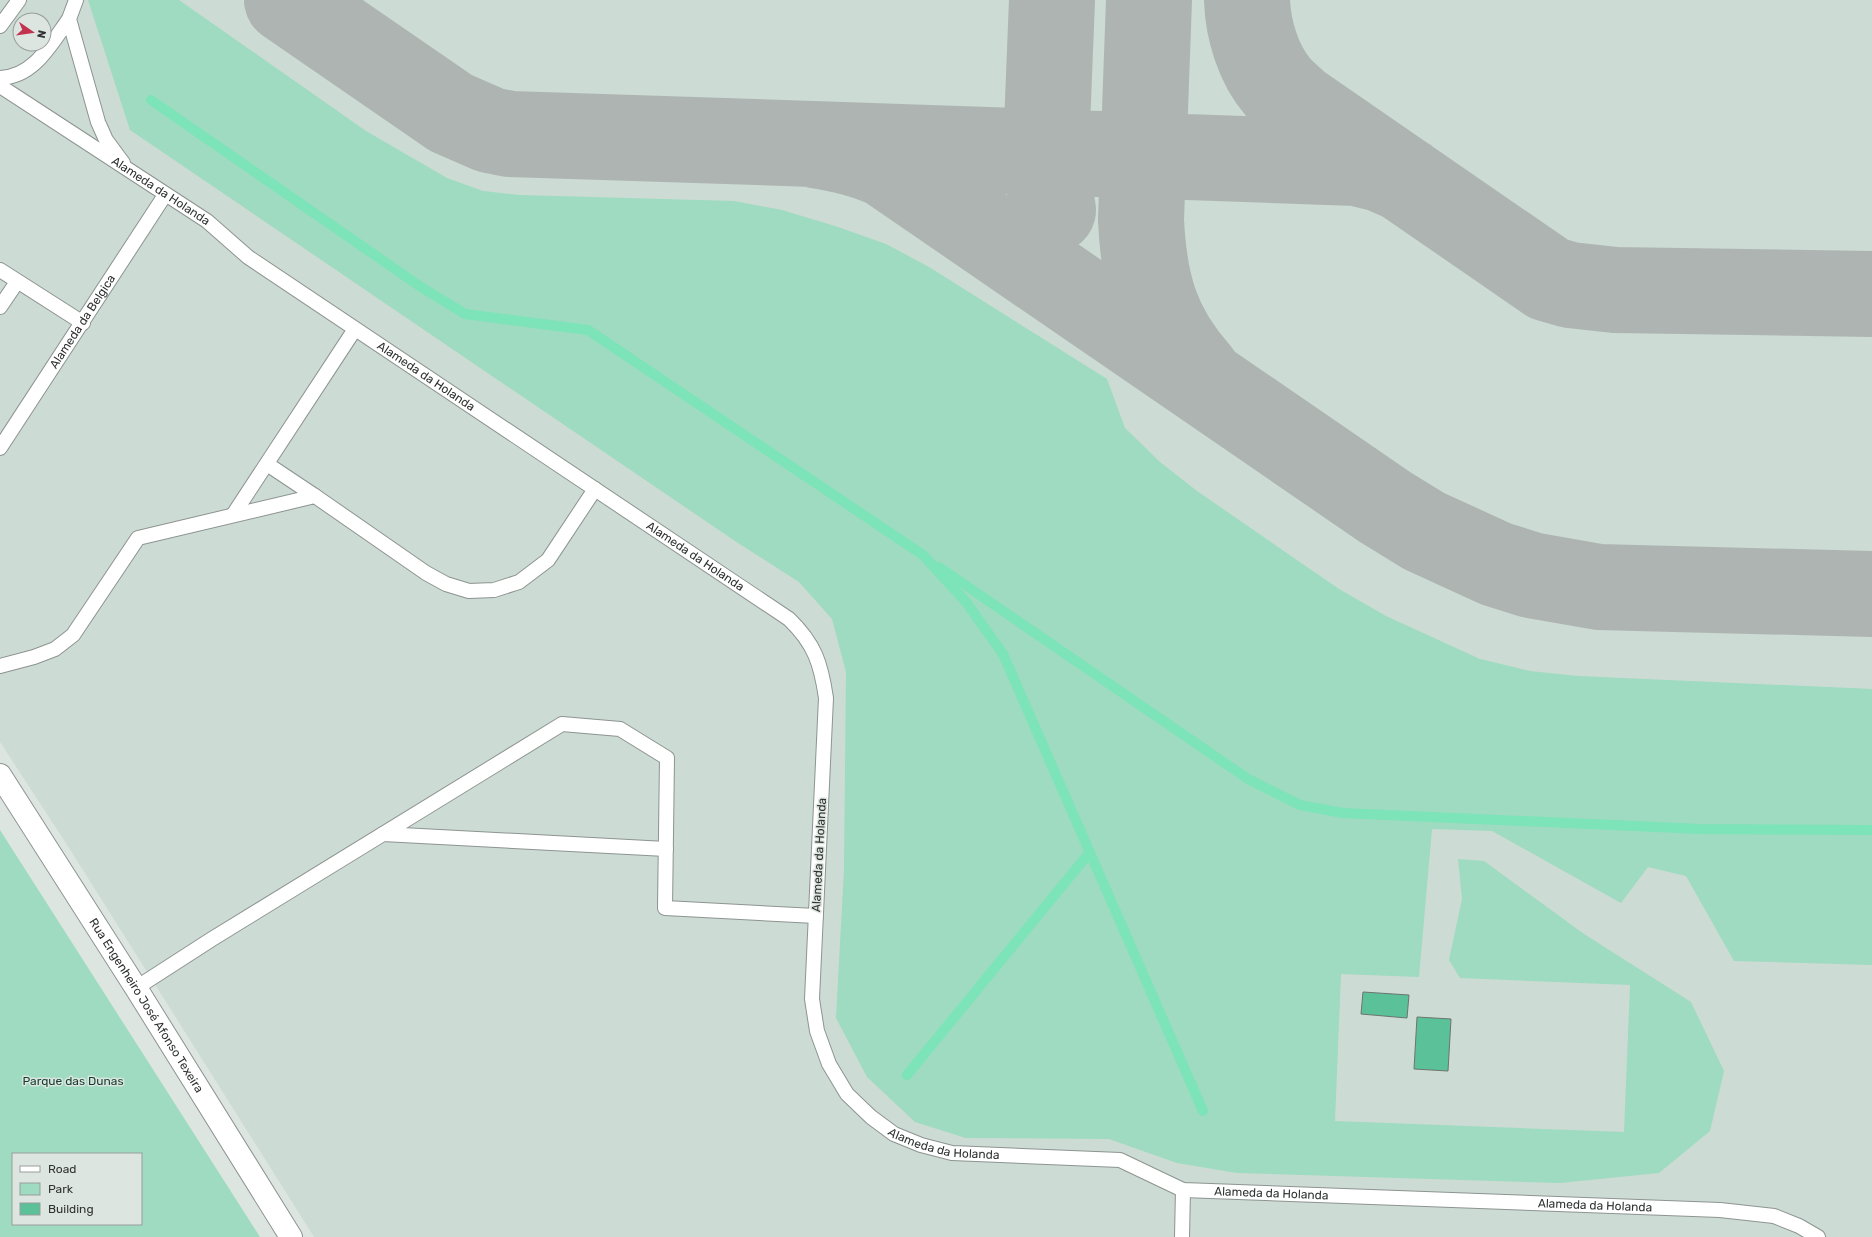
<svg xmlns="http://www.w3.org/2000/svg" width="1872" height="1237" font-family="Rubik,sans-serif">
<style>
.built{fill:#ccdbd4;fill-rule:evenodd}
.green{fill:#9edbc0;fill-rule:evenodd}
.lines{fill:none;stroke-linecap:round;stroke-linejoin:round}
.stream{stroke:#7de3b9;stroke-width:10}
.taxiway{stroke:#aeb4b2;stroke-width:86}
.building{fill:#5ac199;stroke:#6d7471}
.service-casing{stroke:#8d9491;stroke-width:16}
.minor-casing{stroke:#8d9491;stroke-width:24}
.service{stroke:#fff;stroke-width:14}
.minor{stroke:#fff;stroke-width:22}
.labels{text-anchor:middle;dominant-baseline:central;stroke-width:3;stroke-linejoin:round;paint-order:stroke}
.street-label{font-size:12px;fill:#2f3231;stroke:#dde5e1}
.park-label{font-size:12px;fill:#103e2d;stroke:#dde5e1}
</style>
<rect width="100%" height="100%" fill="#dde5e1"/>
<path class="built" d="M0,0H1872V1237H314L69,848L0,742ZM20,20H44V44H20Z"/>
<path class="green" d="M88,0H179L366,131L447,178L483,191L520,195L734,201L782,210L835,226L886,244L929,267L1107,379L1125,428L1160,462L1197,491L1339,589L1386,616L1480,659L1530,671L1578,676L1872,689V965L1734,961L1686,876L1648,867L1621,903L1492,831L1432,829L1419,977L1341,974L1335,1121L1624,1132L1630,985L1460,978L1449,960L1462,899L1458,859L1484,861L1584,934L1691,1002L1724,1071L1710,1131L1659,1173L1560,1183L1237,1173L1177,1163L1109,1139L966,1138L915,1122L867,1077L836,1018L844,870L846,672L832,619L799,582L738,543L130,130Z
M0,830L260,1237H0ZM13,1154H141V1224H13Z"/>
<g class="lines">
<path class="stream" d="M151,100L421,287L465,314L588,330L923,555L966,602L1003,654L1203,1111
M939,567L1248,779L1300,805L1343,813L1700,829L1872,830
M907,1075L1090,852"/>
<path class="taxiway" d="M287,0L451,113L490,130L510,134C792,144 1074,151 1356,163L1381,169L1406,180
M1052,0L1046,151L1048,179L1053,210
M1149,0L1141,220C1144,282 1155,326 1198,374
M1247,0C1248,29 1258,64 1278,87C1284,94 1292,100 1298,106L1549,279L1570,285L1615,290L1872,294
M814,145C840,149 863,154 887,165L1385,507L1424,531L1496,564L1531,575L1599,587L1636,588L1872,594"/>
</g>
<path class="building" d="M1363,992L1409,995L1407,1018L1361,1014Z
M1417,1017L1451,1019L1448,1071L1414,1069Z"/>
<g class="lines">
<defs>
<g id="service">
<path d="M76,0L69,19L98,122L106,140L123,163"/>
<path d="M0,26L19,0"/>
<path d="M0,78C34,77 51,44 69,19"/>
<path id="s1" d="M0,86L207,221L248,257L789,619C815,644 821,664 826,698L812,999L817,1031L829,1064L847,1094L871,1117L894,1134L921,1145L952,1153L1120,1160L1183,1190L1720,1210L1774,1216L1799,1226L1818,1237"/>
<path d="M0,270L83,323"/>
<path d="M0,307L17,282"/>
<path id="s2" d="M0,448L165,195"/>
<path d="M267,464L315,496"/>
<path d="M233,515L355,329"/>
<path d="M0,666L34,657L55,649L73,635L138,538L315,496L426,573L446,584L469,591L494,590L519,582L548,560L595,489"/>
<path d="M383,834L666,849"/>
<path d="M136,988L212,939L562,724L620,729L667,758L665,908L816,916"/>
<path d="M1182,1237L1183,1190"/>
</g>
<g id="minor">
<path id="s3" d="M0,775L136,988L291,1237"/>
</g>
</defs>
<use href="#service" class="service-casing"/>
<use href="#minor" class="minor-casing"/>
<use href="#service" class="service"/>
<use href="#minor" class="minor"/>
</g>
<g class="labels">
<g class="street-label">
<text stroke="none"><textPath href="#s1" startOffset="192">Alameda da Holanda</textPath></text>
<text stroke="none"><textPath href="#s2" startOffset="151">Alameda da Belgica</textPath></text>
<text stroke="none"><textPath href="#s1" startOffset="516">Alameda da Holanda</textPath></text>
<text stroke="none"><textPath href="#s1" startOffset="840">Alameda da Holanda</textPath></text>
<text transform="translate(819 855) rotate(-87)">Alameda da Holanda</text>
<text stroke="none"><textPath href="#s3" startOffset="273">Rua Engenheiro José Afonso Texeira</textPath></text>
<text stroke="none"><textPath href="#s1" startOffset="1559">Alameda da Holanda</textPath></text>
<text stroke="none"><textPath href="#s1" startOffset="1895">Alameda da Holanda</textPath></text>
<text stroke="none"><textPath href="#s1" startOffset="2219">Alameda da Holanda</textPath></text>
</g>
<g class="park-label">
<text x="73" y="1081">Parque das Dunas</text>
</g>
</g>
<rect x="12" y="1153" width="130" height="72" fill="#dde5e1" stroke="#979d9b"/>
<rect x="20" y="1166" width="20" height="6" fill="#ffffff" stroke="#979d9b"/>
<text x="48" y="1173" font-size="12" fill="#2f3231">Road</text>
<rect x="20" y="1183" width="20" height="12" fill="#9edbc0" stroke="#979d9b"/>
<text x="48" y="1193" font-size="12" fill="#2f3231">Park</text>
<rect x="20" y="1203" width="20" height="12" fill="#5ac199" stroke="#979d9b"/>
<text x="48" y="1213" font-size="12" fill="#2f3231">Building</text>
<g transform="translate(32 32) rotate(103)"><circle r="19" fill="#dde5e1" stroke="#979d9b"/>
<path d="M0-3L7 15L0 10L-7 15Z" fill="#c3334e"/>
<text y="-6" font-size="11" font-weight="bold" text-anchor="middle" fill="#2f3231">N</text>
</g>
</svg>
